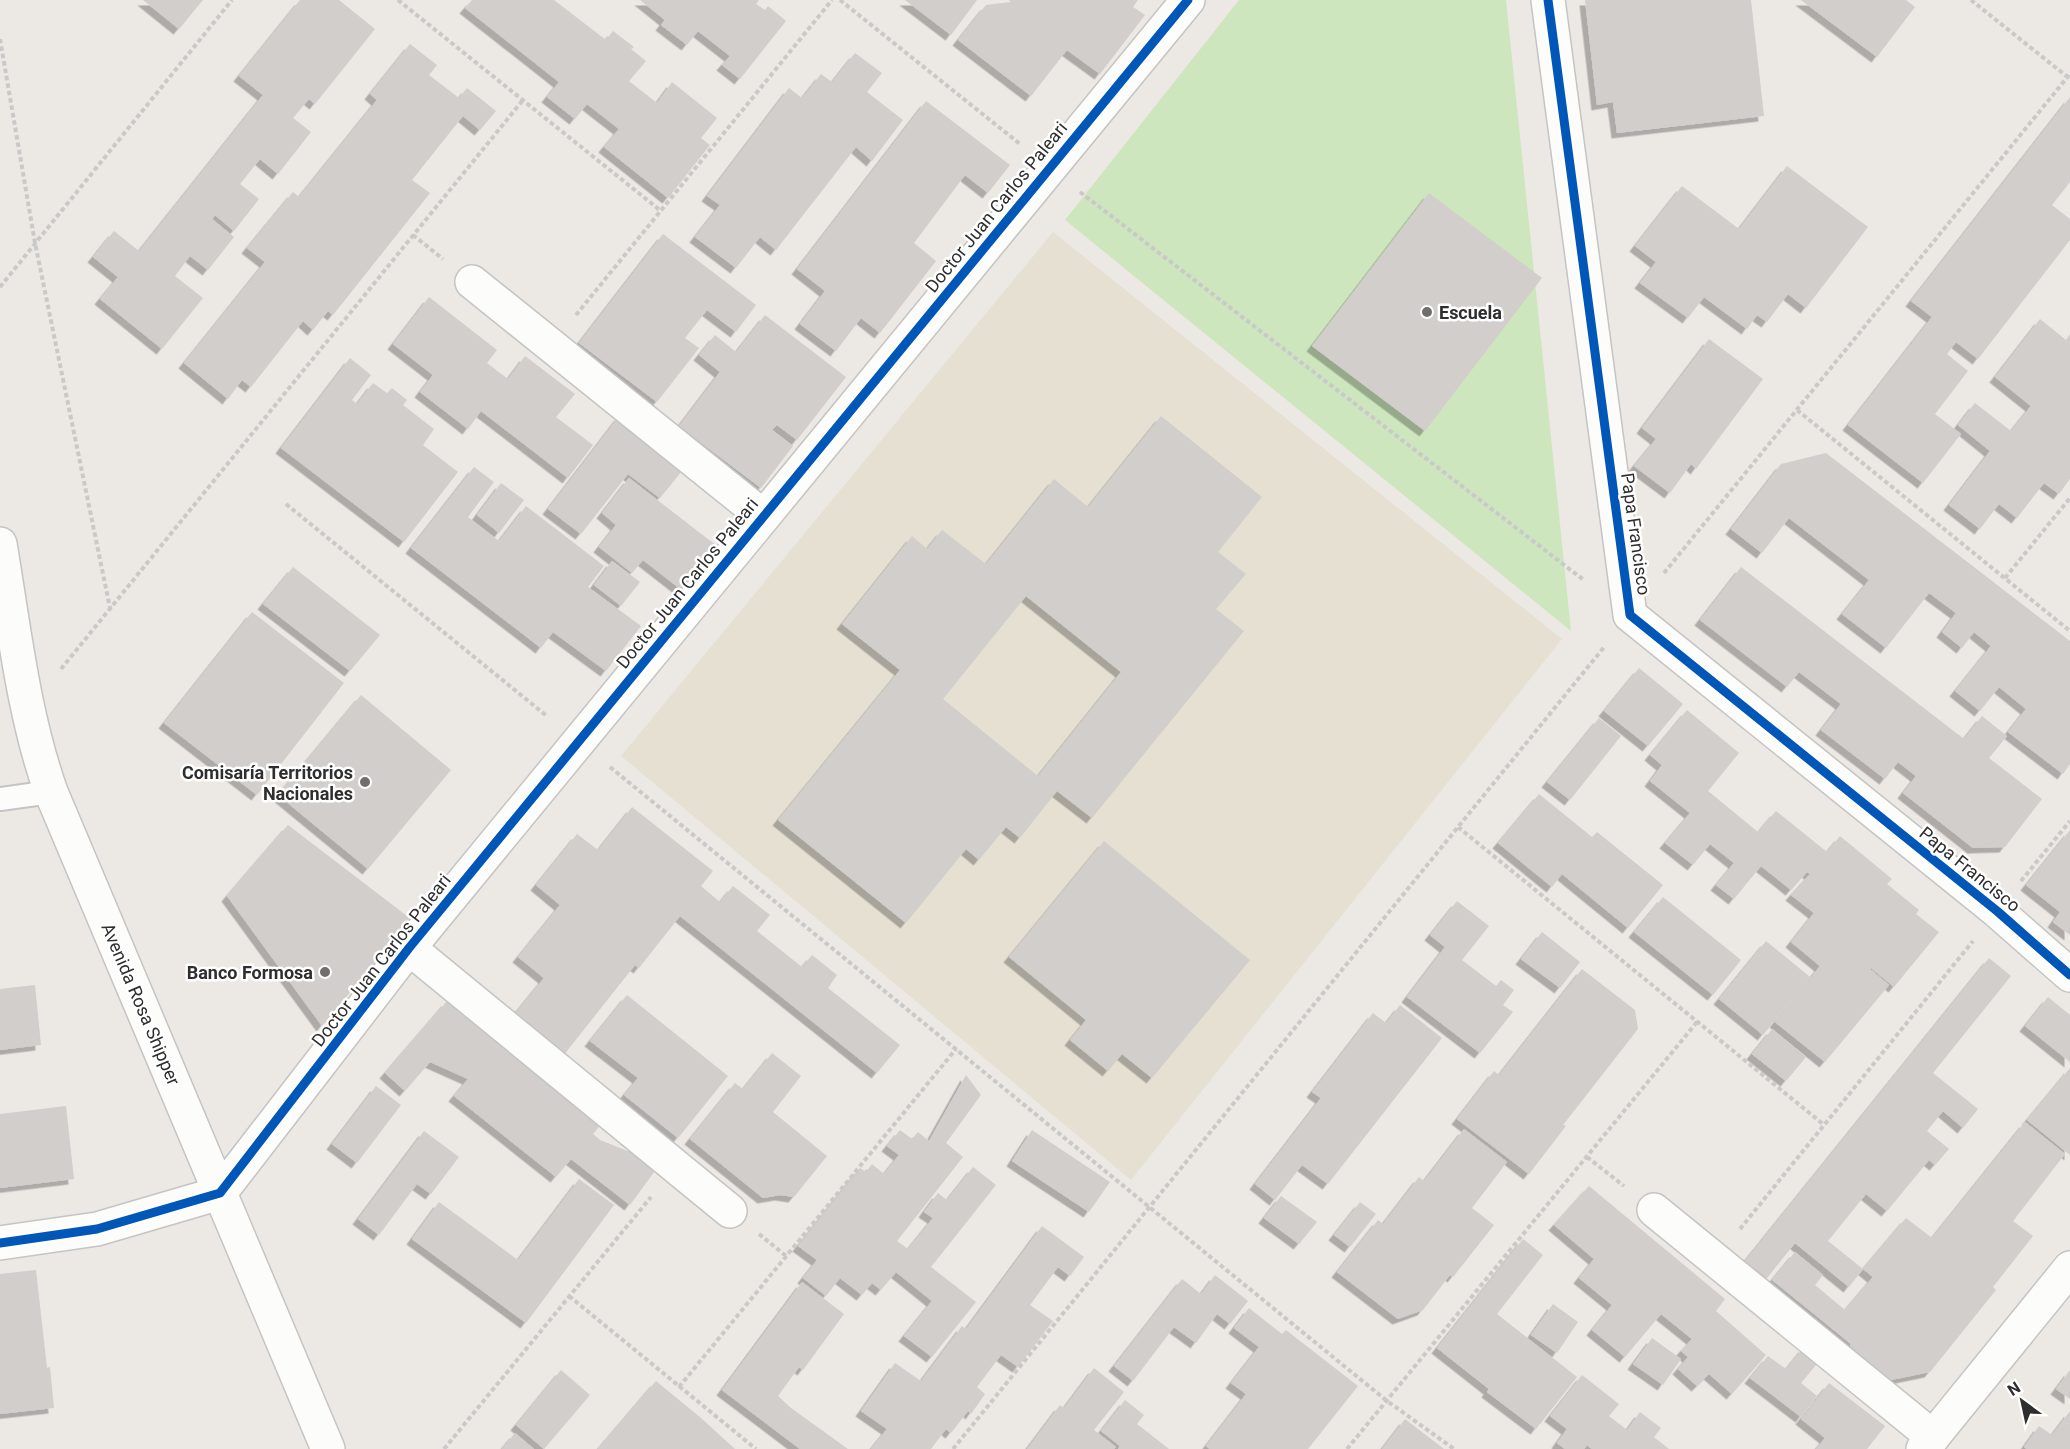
<svg xmlns="http://www.w3.org/2000/svg" width="2070" height="1449" font-family="Roboto,sans-serif">
<style>
.education{fill:#e6e0d3}
.green{fill:#cee6be}
.building{fill:#d1cecb;fill-rule:evenodd;filter:url(#shadow)}
.lines{fill:none;stroke-linecap:round;stroke-linejoin:round}
.service-casing{stroke:#c5c4c5;stroke-width:26}
.minor-casing{stroke:#c5c4c5;stroke-width:36}
.tertiary-casing{stroke:#c5c4c5;stroke-width:36}
.path{stroke:#c9c9c8;stroke-width:4;stroke-dasharray:4.5 3;stroke-linecap:butt}
.service{stroke:#fcfcfb;stroke-width:22}
.minor{stroke:#fcfcfb;stroke-width:33}
.tertiary{stroke:#fcfcfb;stroke-width:33}
.cycleway-casing{stroke:#fff;stroke-width:13}
.cycleway{stroke:#0057b8;stroke-width:9}
.poi-dot{fill:#706f6e;stroke:#fff;stroke-width:2}
.labels{text-anchor:middle;dominant-baseline:central;stroke-width:5;stroke-linejoin:round;paint-order:stroke}
.street-label{font-size:18px;fill:#2e2e2e;stroke:#fff}
.poi-label{font-size:18px;font-weight:bold;fill:#2e2e2e;stroke:#fff;text-anchor:end}
</style>
<defs>
<filter id="shadow"><feDropShadow dx="-5.5" dy="5.5" stdDeviation="0" flood-color="#0004"/></filter>
</defs>
<rect width="100%" height="100%" fill="#ece8e4"/>
<path class="education" d="M1053,232L1562,639L1131,1180L621,756Z"/>
<path class="green" d="M1239,0H1506L1571,631L1065,220Z"/>
<path class="building" d="M143,0H203L179,29Z
M300,0H339L375,29L315,104L309,99L293,118L311,132L278,174L260,159L240,184L259,199L234,231L215,215L212,219L234,237L208,270L190,256L175,276L203,298L162,349L100,299L118,277L93,257L114,231L139,251L263,95L239,76Z
M472,0H554L606,40L613,31L634,47L631,49L646,61L629,81L657,103L672,82L717,118L701,138L710,145L668,198L604,147L619,129L587,104L575,119L547,97L559,82L465,8Z
M640,0H759L756,4L765,10L768,6L786,21L740,79L722,65L730,56L698,31L687,45L661,25L665,20Z
M905,0H977L951,35Z
M1009,0H1138L1133,7L1145,15L1100,74L1067,50L1031,96L958,40L986,5L1011,2Z
M1585,0H1751L1764,116L1617,133L1613,102L1597,105Z
M1801,0H1906L1915,7L1877,57Z
M410,44L437,65L429,75L459,98L467,88L496,111L480,130L463,116L412,180L430,193L333,315L328,311L313,330L303,321L251,387L242,380L228,399L184,363L265,262L247,248L293,192L299,197L377,100L370,94Z
M855,53L882,73L867,92L903,120L872,161L856,147L776,250L760,237L736,268L695,237L720,205L707,196L789,88L802,98L821,74L832,82Z
M2070,97V182L2052,205L2070,219V240L1978,359L1956,342L1947,354L1968,371L1935,414L1961,434L1923,483L1848,425L1932,317L1911,301Z
M926,101L1010,165L988,193L965,175L914,243L936,261L880,333L861,318L836,351L800,324L825,291L797,269Z
M1787,166L1868,227L1806,308L1788,294L1767,322L1757,315L1747,329L1704,297L1688,318L1640,283L1656,262L1635,246L1682,186L1739,229Z
M1429,193L1542,278L1425,431L1312,346Z
M663,234L756,305L736,332L707,310L685,338L699,348L657,402L579,343Z
M429,297L497,350L487,363L508,379L525,356L575,394L556,417L593,445L568,478L481,411L468,429L420,392L433,375L393,344Z
M765,315L846,377L797,440L777,425L772,430L793,446L761,488L679,426L720,372L699,355L715,335L736,352Z
M2040,319L2066,340L2070,334V479L2059,494L2044,483L2017,518L1999,504L1980,529L1949,505L1990,451L1958,425L1975,403L2011,431L2031,406L1995,377Z
M1709,339L1763,379L1696,469L1691,464L1670,493L1634,466L1656,439L1642,428Z
M350,358L371,375L352,400L357,404L373,383L387,393L392,388L407,400L403,405L434,429L423,445L458,472L404,542L281,448Z
M620,415L686,466L660,498L628,474L581,534L548,509Z
M1161,416L1262,497L1218,552L1246,574L1216,609L1244,631L1092,818L1057,791L1020,838L1006,827L979,860L966,849L906,923L778,820L900,670L842,624L912,536L927,549L942,530L986,564L1054,479L1088,507ZM1026,596L1121,672L1038,776L943,699Z
M1826,453L2070,641V764L2063,774L2008,732L2026,709L1999,687L1980,711L1955,691L1991,646L1974,632L1962,648L1942,632L1956,613L1929,593L1886,648L1842,614L1869,580L1789,518L1762,553L1731,529L1781,464Z
M474,467L494,482L468,517L499,541L526,506L604,566L588,587L641,626L606,671L553,632L541,648L411,548Z
M629,478L722,550L688,595L643,560L632,573L599,547L616,525L602,513Z
M501,483L524,500L499,533L477,515Z
M612,561L640,582L621,606L594,585Z
M293,567L380,635L350,671L263,604Z
M1741,567L1964,739L1982,716L2007,736L1989,758L2042,799L2005,847L1973,848L1903,793L1916,776L1898,762L1885,779L1821,730L1841,704L1799,672L1787,687L1700,620Z
M252,612L344,683L257,795L164,723Z
M1639,668L1683,704L1648,746L1604,711Z
M361,695L451,770L368,869L278,795Z
M1687,710L1739,753L1708,791L1758,832L1776,811L1827,852L1840,836L1892,879L1887,884L1919,910L1916,914L1939,932L1894,987L1871,968L1870,969L1889,985L1825,1062L1775,1022L1820,966L1791,942L1814,913L1791,895L1810,874L1807,872L1791,890L1761,866L1734,899L1716,885L1734,863L1710,844L1693,865L1665,843L1690,813L1650,781L1662,765L1650,755Z
M1599,718L1621,736L1570,800L1547,782Z
M1539,794L1592,837L1597,832L1663,885L1628,928L1562,874L1552,887L1498,843Z
M632,807L713,871L701,886L720,902L733,886L770,915L757,931L802,967L812,955L837,975L828,988L900,1045L877,1073L680,916L639,968L635,965L563,1056L513,1016L544,978L518,957L560,905L536,885L577,834L598,850Z
M288,825L411,919L322,1026L227,896Z
M2070,830V935L2053,922L2060,912L2026,885Z
M1104,841L1250,960L1152,1078L1122,1054L1108,1071L1070,1040L1086,1020L1009,957Z
M1663,897L1741,960L1713,995L1634,932Z
M1457,901L1489,926L1462,960L1496,986L1501,980L1514,990L1503,1005L1513,1012L1480,1053L1407,997L1445,947L1430,935Z
M1542,932L1580,962L1560,988L1521,959Z
M1766,941L1810,977L1763,1035L1719,999Z
M1989,958L2011,976L1933,1073L1978,1109L1963,1128L1943,1111L1927,1131L1949,1149L1935,1165L1929,1160L1887,1211L1866,1194L1828,1241L1863,1269L1849,1287L1795,1243L1767,1278L1745,1261Z
M1582,969L1635,1010L1638,1029L1563,1125L1566,1126L1529,1174L1457,1119L1494,1071L1499,1075Z
M35,985L41,1045L0,1050V989Z
M627,995L728,1076L678,1138L624,1095L638,1078L590,1041Z
M2048,997L2070,1015V1062L2025,1026Z
M447,1001L464,1016L470,1008L504,1046L551,1086L560,1075L608,1116L593,1134L600,1140L660,1164L630,1205L571,1159L556,1177L454,1096L468,1079L430,1062L405,1091L385,1073Z
M1400,1005L1442,1038L1328,1184L1302,1165L1275,1200L1255,1184L1321,1098L1312,1092L1373,1013L1386,1023Z
M1772,1029L1806,1057L1786,1081L1752,1054Z
M772,1053L801,1076L773,1112L827,1156L794,1197L780,1195L763,1198L690,1139L735,1083L743,1089Z
M2070,1068V1155L2027,1120Z
M966,1075L981,1095L946,1143L963,1157L897,1241L908,1249L933,1218L924,1212L938,1193L947,1200L973,1167L996,1185L931,1267L976,1302L932,1357L904,1336L932,1301L896,1272L881,1290L872,1283L862,1295L840,1278L826,1296L803,1278L817,1260L798,1246L860,1168L866,1172L872,1164L884,1174L899,1155L887,1146L900,1130L912,1139L918,1132L929,1141Z
M376,1086L401,1105L357,1163L332,1144Z
M66,1106L74,1179L0,1188V1114Z
M2025,1122L2065,1154L2013,1221L2033,1236L1993,1287L1996,1290L1930,1372L1891,1380L1850,1346L1851,1344L1772,1280L1795,1252L1823,1275L1815,1285L1845,1310L1873,1277L1863,1269L1906,1218L1932,1238Z
M1464,1129L1507,1162L1472,1208L1494,1225L1453,1277L1450,1275L1423,1310L1398,1319L1337,1272L1378,1220L1383,1224L1419,1177L1424,1181Z
M1032,1130L1110,1182L1089,1212L1012,1161Z
M424,1131L459,1157L431,1194L417,1184L379,1235L358,1219Z
M579,1179L614,1205L526,1323L412,1239L439,1202L518,1260Z
M1589,1186L1725,1299L1716,1311L1766,1355L1732,1394L1709,1374L1697,1386L1678,1369L1688,1357L1681,1351L1692,1339L1661,1314L1625,1357L1592,1330L1612,1305L1579,1278L1594,1259L1554,1225Z
M1281,1196L1317,1222L1299,1244L1264,1218Z
M1360,1202L1376,1214L1350,1247L1334,1235Z
M1042,1226L1084,1257L1070,1276L1058,1267L1030,1305L1053,1321L1018,1367L1001,1355L977,1387L985,1394L971,1414L968,1411L951,1433L946,1429L931,1449H871L887,1429L861,1411L895,1363L921,1381L962,1326L966,1329Z
M1523,1239L1543,1255L1497,1314L1577,1377L1536,1429L1487,1392L1489,1389L1437,1348Z
M36,1270L47,1368L50,1367L54,1408L0,1414V1274Z
M1215,1275L1248,1301L1230,1324L1217,1314L1196,1343L1174,1327L1133,1381L1114,1366L1182,1279L1201,1294Z
M802,1282L844,1314L803,1370L799,1367L778,1396L791,1408L848,1449H800L722,1390Z
M1553,1304L1578,1322L1557,1353L1531,1335Z
M1249,1308L1282,1334L1286,1330L1358,1386L1308,1449H1210L1206,1446L1246,1394L1231,1383L1259,1347L1234,1328Z
M1652,1338L1681,1359L1663,1385L1633,1364Z
M1804,1347L1820,1360L1801,1383L1817,1396L1801,1417L1750,1378L1768,1356L1786,1369Z
M1094,1368L1124,1392L1094,1430L1116,1447L1114,1449H1027L1060,1405L1064,1408Z
M561,1370L590,1395L544,1449L516,1425Z
M2070,1370V1399L2056,1389Z
M1582,1375L1619,1404L1609,1416L1627,1430L1640,1412L1661,1428L1654,1437L1669,1449H1592L1587,1445L1584,1449H1565L1557,1443L1567,1429L1550,1416Z
M656,1381L701,1418L735,1449H598Z
M1829,1383L1885,1426L1867,1449H1816L1825,1438L1801,1419Z
M1125,1400L1144,1415L1137,1424L1169,1449H1118L1120,1446L1101,1431Z
M2070,1411V1449H2027L2024,1447L2039,1426L2052,1435Z
M1405,1419L1444,1449H1382Z
M515,1433L534,1449H502Z"/>
<g class="lines">
<defs>
<path id="service" d="M0,799L51,792"/>
<path id="minor" d="M1548,0L1630,615L1997,911L2070,975
M472,282L763,516
M409,948L730,1211
M1654,1210L1933,1437
M0,1243L97,1229L220,1193"/>
<path id="tertiary" d="M0,544C14,627 23,713 51,792L328,1449
M220,1193L409,948L1188,0
M1923,1449L2070,1268"/>
</defs>
<use href="#service" class="service-casing"/>
<use href="#minor" class="minor-casing"/>
<use href="#tertiary" class="tertiary-casing"/>
<path class="path" d="M398,0L661,211
M840,0L1020,144
M1971,0L2070,79
M0,39L35,243L110,608
M1080,192L1585,581
M413,235L443,259
M0,287L232,0
M576,315L832,0
M1797,410L2070,631
M286,504L548,717
M1664,573L2070,74
M2005,578L2070,498
M61,669L523,100
M610,767L1387,1401L1454,1449
M1458,827L1823,1124
M2021,881L2070,821
M1587,1157L1624,1186
M1740,1229L1973,941
M759,1234L786,1256
M569,1296L756,1449
M679,1387L956,1049
M444,1449L651,1197
M953,1449L1605,646
M1347,1449L1697,1022"/>
<use href="#service" class="service"/>
<use href="#minor" class="minor"/>
<use href="#tertiary" class="tertiary"/>
<defs>
<path id="cycleway" d="M1548,0L1630,615L1997,911L2070,975
M0,1243L97,1229L220,1193L409,948L1188,0"/>
</defs>
<use href="#cycleway" class="cycleway-casing"/>
<use href="#cycleway" class="cycleway"/>
</g>
<g class="poi-dot">
<circle cx="1427" cy="312" r="6"/>
<circle cx="365" cy="782" r="6"/>
<circle cx="325" cy="972" r="6"/>
</g>
<g class="labels">
<g class="street-label">
<text transform="translate(996 207) rotate(-51)">Doctor Juan Carlos Paleari</text>
<text transform="translate(1636 534) rotate(82)">Papa Francisco</text>
<text transform="translate(687 583) rotate(-51)">Doctor Juan Carlos Paleari</text>
<text transform="translate(1970 869) rotate(39)">Papa Francisco</text>
<text transform="translate(381 960) rotate(-52)">Doctor Juan Carlos Paleari</text>
<text transform="translate(141 1004) rotate(67)">Avenida Rosa Shipper</text>
</g>
<g class="poi-label">
<text x="1439" y="312" text-anchor="start">Escuela</text>
<text x="353" y="772">Comisaría Territorios<tspan x="353" dy="21">Nacionales</tspan></text>
<text x="313" y="972">Banco Formosa</text>
</g>
</g>
<g transform="translate(2022 1401) rotate(327)" stroke="#ffffff" stroke-width="4.5" paint-order="stroke">
<path d="M0-4.5L10 22L0 15L-10 22Z" fill="#2e2e2e"/>
<text y="-9" font-size="16" font-weight="bold" text-anchor="middle" fill="#2e2e2e">N</text>
</g>
</svg>
